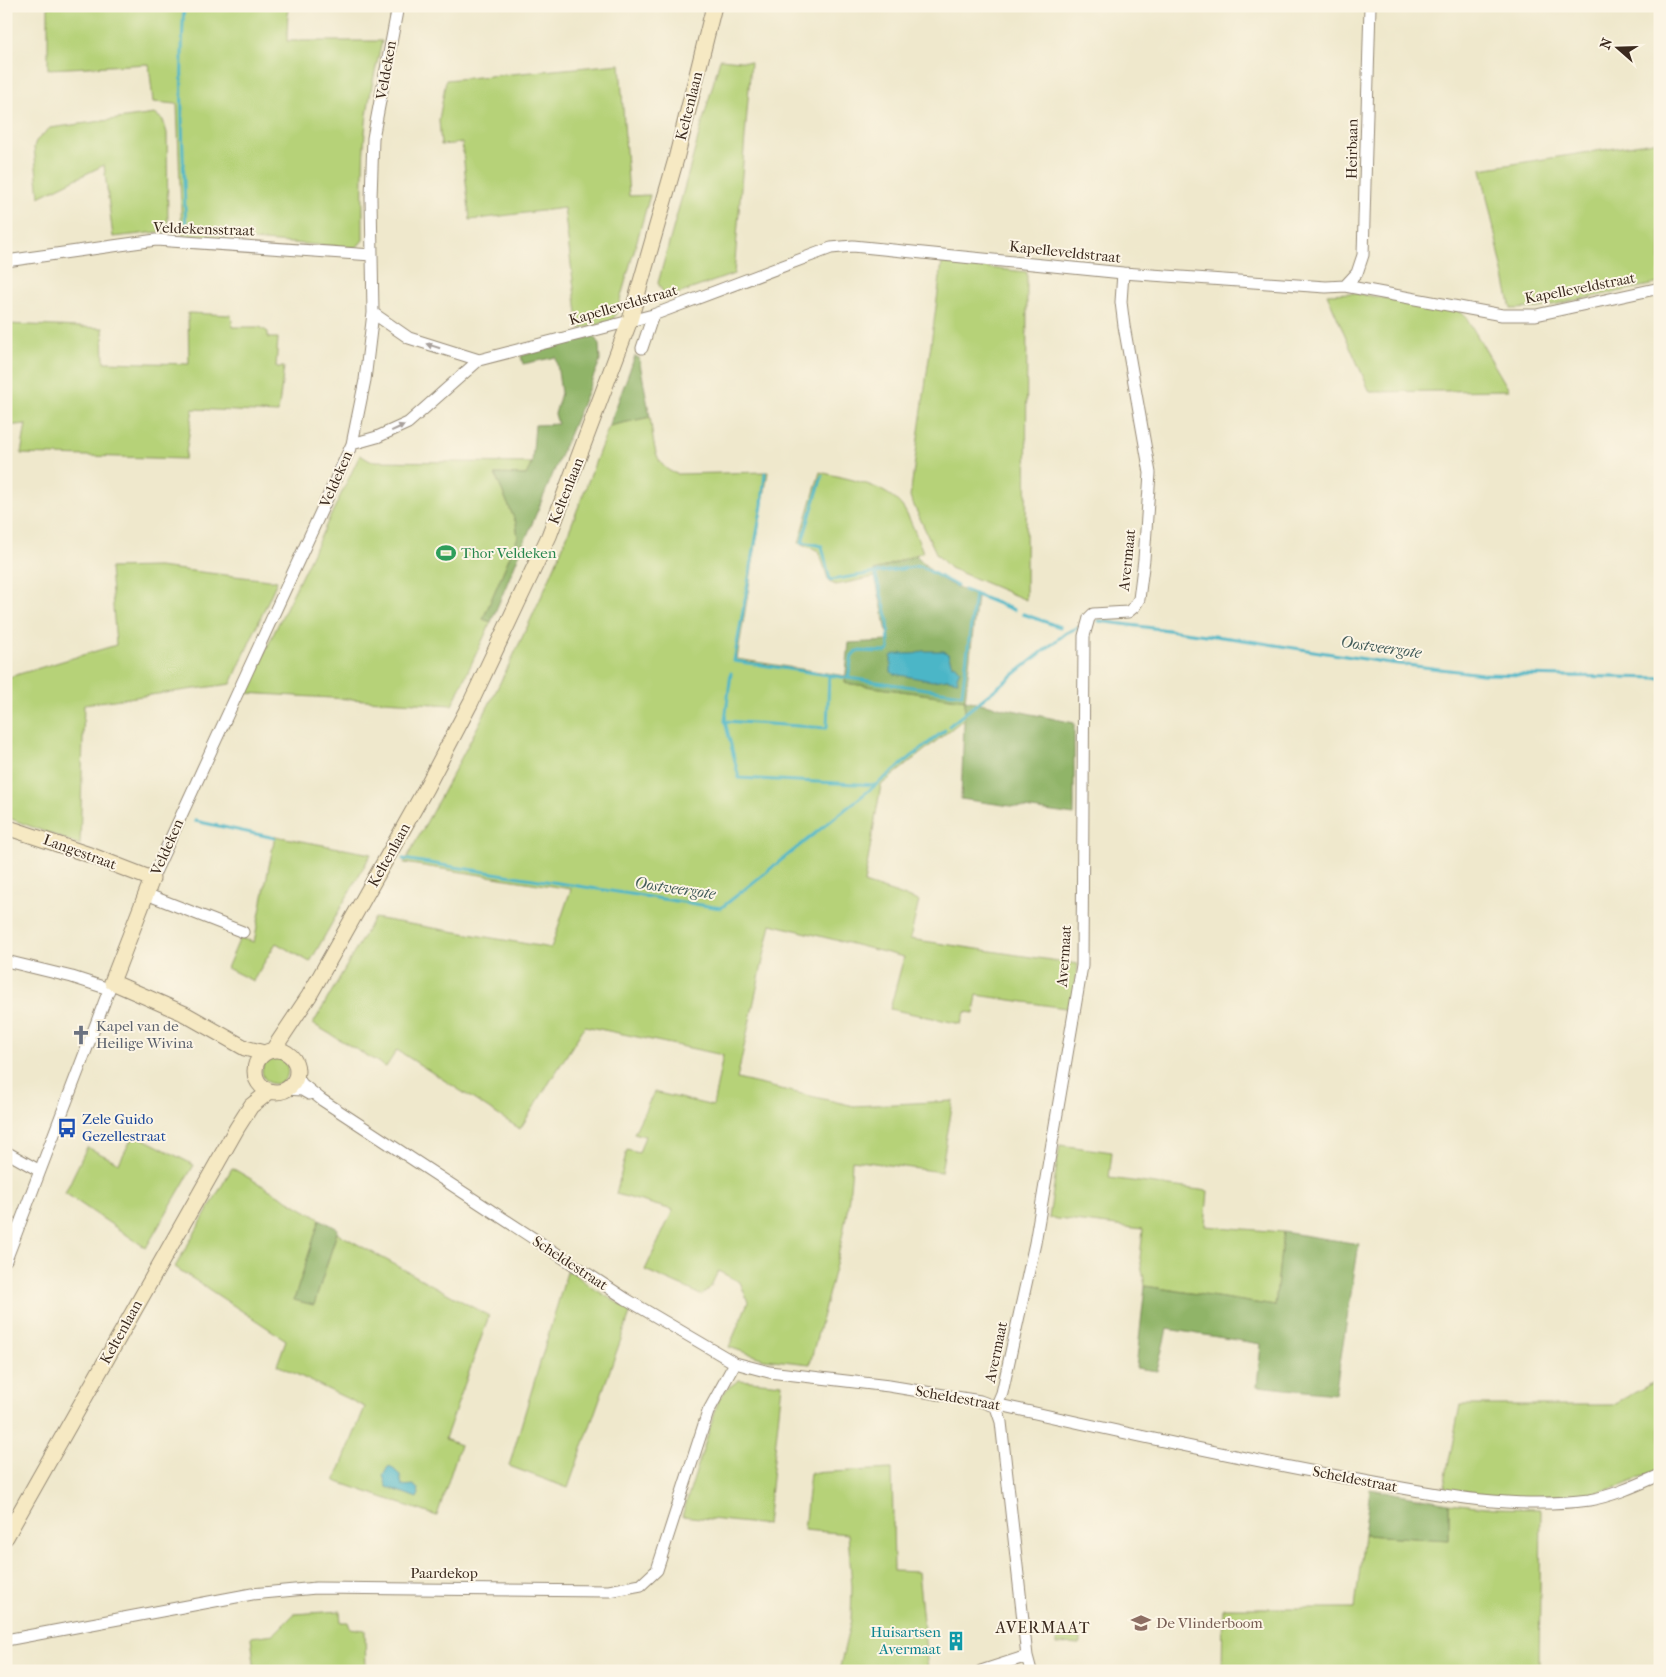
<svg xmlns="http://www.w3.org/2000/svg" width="1666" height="1677" font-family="'IM FELL French Canon',serif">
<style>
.green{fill:#b6d278;stroke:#787e4b}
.forest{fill:#90b468;stroke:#666f43}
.water{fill:#4bb6c7;stroke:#437072}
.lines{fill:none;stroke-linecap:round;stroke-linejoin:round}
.stream{stroke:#4bb6c7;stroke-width:3}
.street-casing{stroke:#958975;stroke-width:13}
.secondary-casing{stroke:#958975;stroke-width:17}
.street{stroke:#fff;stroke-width:11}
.secondary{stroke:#f6e9c3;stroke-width:15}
.oneway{fill:#a79f9a}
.labels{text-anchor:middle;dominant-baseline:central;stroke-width:4;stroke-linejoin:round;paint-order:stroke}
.street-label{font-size:15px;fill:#3b2a1e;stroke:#fcf5e5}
.leisure-label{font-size:15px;fill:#27864d;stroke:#fcf5e5;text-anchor:start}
.worship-label{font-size:15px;fill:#5b616d;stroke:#fcf5e5;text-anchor:start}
.transit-label{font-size:15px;fill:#164399;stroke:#fcf5e5;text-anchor:start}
.education-label{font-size:15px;fill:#785e54;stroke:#fcf5e5;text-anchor:start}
.culture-label{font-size:15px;fill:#0d838f;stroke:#fcf5e5;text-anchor:end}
.water-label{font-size:16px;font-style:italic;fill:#415b59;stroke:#fcf5e5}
.neighbourhood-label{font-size:16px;letter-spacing:1px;fill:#3b2a1e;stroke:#fcf5e5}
</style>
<rect width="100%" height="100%" fill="#fcf5e5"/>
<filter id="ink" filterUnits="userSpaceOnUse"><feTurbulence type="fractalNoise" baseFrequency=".02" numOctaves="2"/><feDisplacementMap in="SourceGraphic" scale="10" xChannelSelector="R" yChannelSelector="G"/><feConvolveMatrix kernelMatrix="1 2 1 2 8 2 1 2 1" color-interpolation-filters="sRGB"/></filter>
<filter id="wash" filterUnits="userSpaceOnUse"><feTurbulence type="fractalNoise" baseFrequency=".0096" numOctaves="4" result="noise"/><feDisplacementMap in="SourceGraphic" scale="20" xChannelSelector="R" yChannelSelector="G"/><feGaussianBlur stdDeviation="1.12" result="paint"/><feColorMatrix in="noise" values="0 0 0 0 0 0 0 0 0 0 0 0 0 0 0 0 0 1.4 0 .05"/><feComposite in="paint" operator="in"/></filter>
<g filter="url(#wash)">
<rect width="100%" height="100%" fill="#efe8cc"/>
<path class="green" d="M48,6H288L287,41H382C378,61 372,81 369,102C361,147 363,194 363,240L357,247H346L182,235L177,104L153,102L149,64L48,69Z
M720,59L751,62L734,274L666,298L658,283Z
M620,64L629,196L650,195L616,314L612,321L579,329L564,208L470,220L462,143L441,145L439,120L446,80Z
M155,114L163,120L167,133L168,231L113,237L104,165L39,197L34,147L36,141L50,128Z
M1660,141V283L1538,308L1511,309L1481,169Z
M942,263L1027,272L1026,600L950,568L937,555L910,497Z
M1353,293L1457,310L1466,317L1509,390L1370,392L1327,294Z
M188,313L231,315L233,327H260L268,332V338H278L276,367H284L278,413L193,409L185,459L21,454L26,424L6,426V324L103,328L104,362L189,364Z
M650,417C654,439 652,467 677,474L768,472L737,659L846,676L845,683L965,700V718L881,785L864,883L919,901L910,939L1078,964L1072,1009L977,995L974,1013L965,1012L961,1024L890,1009L904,957L771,924L737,1079L854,1106L953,1101L941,1172L852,1160C850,1229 826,1298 810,1364L764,1359L729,1347L748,1302L740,1282L718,1271L710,1288L702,1295L645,1270L673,1210L616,1194L627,1150L639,1153L645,1136L634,1133L654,1092L713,1106L723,1055L585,1026L520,1129L397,1050L386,1067L313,1024L374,918L551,948L571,889L404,863C455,771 504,680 547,584C570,532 589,478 609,426Z
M360,455L370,461L532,463L526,475L495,474L516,523L518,537L483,619L491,622L452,705L245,693Z
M820,472C847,479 887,484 904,509C912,522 917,538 923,552L874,571L875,577L836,585L829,582L819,551L799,543Z
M158,567L277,581L231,684L84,704L80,845L6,817V678L116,645L110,568Z
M275,836L371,854L310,962L276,943L253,981L227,968L240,938L254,942Z
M262 1071a13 13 0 1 1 26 0a13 13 0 1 1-26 0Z
M134,1134L194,1165L146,1248L65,1193L87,1147L119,1163Z
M1060,1145L1112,1152L1109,1178L1208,1191L1205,1226L1283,1232L1275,1306L1145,1286L1140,1258L1143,1229L1049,1218Z
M232,1168L320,1219L294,1300L314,1305L337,1233L489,1316L445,1439L460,1445L437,1516L335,1481L365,1407L277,1365L286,1340L175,1267Z
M568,1269L591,1287L631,1311L568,1488L509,1466Z
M1660,1379V1469C1642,1477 1625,1486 1606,1490C1552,1504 1497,1496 1443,1491L1460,1405H1612Z
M739,1380L782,1384L767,1525L682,1516L719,1399L728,1388Z
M892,1469L894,1571L918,1572L928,1671H839L851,1620L852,1587L848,1534L804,1530L810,1473Z
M1449,1503L1495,1508L1541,1509L1539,1671H1222L1223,1608H1355L1364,1535L1449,1540Z
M340,1611L341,1622H348L350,1628L365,1630L366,1671H255L251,1637L274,1634L294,1614Z
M1080,1636V1644L1057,1645V1637Z"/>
<path class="forest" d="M594,336L599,345L600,361L491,622L483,619L518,537L516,523L495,474L526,475L532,463L535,425L558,424L555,414L561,393L556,357L523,364L521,356Z
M635,356L639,358L650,417L609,426Z
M916,555C938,580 947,584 977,596L965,700L1074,723V815L961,799L965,700L845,683L849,643L889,641L874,571Z
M320,1219L338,1229L314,1305L294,1300Z
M1283,1232L1359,1244L1335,1394L1257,1386L1261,1344L1167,1329L1157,1371L1136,1368L1145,1286L1275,1306Z
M1370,1489L1449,1503V1540L1364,1535Z"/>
<path class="water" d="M922,651H944L948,654L952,665L955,664L960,670L957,677L958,681L947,679L933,681L894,674L891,672V656C900,651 913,657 922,651Z
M390,1466L400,1475L402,1486L413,1485L418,1489L419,1494L417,1498L387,1487L383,1476L387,1468Z"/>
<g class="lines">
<path class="stream" d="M184,6C179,81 183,156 186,230
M765,473L762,505L734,661L848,678
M822,476L802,542L822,546L830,580L920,566L957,586
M875,573L888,619L889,649L886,652L856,651L852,656L848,678L962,694L975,594
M964,590L1014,610
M1023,614L1060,627
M1099,621L1237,639L1390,663L1482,674L1660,678
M731,673L725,721L827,728L829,676
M725,721L739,778L876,785
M949,726L1066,633L1077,628
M195,821L275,838
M403,859L721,908L945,730"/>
</g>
</g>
<g filter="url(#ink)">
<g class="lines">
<defs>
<path id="street" d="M6,261L156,240L372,255
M1345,286L1357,273L1363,255L1370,6
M373,313L409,338L479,360
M642,348L653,315
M352,444L377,437L408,423L479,360L653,315L831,248L853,246L1123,273L1326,287L1345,286L1502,315H1536L1660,288
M152,879L352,444L365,380L373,313L371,198L373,138L398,6
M146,894L243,932
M6,961L72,977L109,989
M296,1075L302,1084L322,1100L626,1299L735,1363L769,1372L889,1386L980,1401L996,1407L1004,1406C1115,1431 1225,1455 1337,1476C1420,1491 1504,1511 1589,1500C1613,1496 1637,1485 1660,1475
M286,1089L302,1090L309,1094
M6,1152L40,1171
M6,1260L112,982
M6,1640L252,1594L316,1588L609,1591L641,1585L657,1570L708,1412L735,1363
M981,1671L1027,1656
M1031,1671L1027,1656L1001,1422L996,1407L1002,1393L1035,1243L1082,966L1084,636L1089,618L1093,614L1128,612L1134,607L1139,599L1144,559L1150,473L1124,326L1121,302L1123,273"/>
<path id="secondary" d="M6,827L90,855L152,879L112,982L183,1013L245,1048L264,1053
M255 1071a21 21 0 1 1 42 0a21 21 0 1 1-42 0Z
M273,1050L309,996L426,788L471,702L549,536L630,320L676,159L714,6
M6,1537L237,1128L251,1106L270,1091"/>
</defs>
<use href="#street" class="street-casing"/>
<use href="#secondary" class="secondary-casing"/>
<use href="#street" class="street"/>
<use href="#secondary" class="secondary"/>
</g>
<defs><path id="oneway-solid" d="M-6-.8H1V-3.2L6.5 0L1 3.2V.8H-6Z" transform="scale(1.25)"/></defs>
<g class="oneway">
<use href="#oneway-solid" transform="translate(433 346) rotate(-162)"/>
<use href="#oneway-solid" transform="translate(398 428) rotate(-25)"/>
</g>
</g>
<defs>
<symbol id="stadium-bare" viewBox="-9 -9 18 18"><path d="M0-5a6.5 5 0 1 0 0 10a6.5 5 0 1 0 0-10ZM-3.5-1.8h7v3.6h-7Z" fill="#2e9e5b" stroke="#fcf5e5" stroke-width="2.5" paint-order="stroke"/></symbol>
<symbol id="church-bare" viewBox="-9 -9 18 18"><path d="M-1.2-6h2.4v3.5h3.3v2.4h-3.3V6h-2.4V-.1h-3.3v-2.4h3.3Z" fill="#6b7280" stroke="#fcf5e5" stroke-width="2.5" paint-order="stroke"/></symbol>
<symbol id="bus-bare" viewBox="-9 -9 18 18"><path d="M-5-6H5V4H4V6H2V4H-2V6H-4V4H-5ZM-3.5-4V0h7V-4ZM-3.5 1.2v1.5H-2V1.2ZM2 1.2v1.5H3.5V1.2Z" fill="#1a4fb4" stroke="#fcf5e5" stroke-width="2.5" paint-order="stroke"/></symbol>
<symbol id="school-bare" viewBox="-9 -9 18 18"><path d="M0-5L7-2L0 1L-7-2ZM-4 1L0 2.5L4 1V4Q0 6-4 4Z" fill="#8d6e63" stroke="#fcf5e5" stroke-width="2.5" paint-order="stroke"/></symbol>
<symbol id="building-bare" viewBox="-9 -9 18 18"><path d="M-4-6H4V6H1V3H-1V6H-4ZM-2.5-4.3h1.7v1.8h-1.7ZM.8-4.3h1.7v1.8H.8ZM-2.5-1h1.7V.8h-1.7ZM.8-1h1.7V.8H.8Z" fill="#0f9aa8" stroke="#fcf5e5" stroke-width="2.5" paint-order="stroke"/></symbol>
</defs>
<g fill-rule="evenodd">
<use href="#stadium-bare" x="432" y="539" width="28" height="28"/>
<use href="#church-bare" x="67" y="1021" width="28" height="28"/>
<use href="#bus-bare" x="53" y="1114" width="28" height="28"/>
<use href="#school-bare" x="1127" y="1609" width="28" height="28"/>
<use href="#building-bare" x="942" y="1627" width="28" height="28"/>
</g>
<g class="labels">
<g class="street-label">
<text transform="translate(386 70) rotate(-80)">Veldeken</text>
<text transform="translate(689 106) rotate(-76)">Keltenlaan</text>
<text transform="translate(1352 149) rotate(-89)">Heirbaan</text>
<text transform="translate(204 229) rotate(2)">Veldekensstraat</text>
<text transform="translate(1065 252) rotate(6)">Kapelleveldstraat</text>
<text transform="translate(1580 288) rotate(-11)">Kapelleveldstraat</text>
<text transform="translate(623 305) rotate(-16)">Kapelleveldstraat</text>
<text transform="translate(336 479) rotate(-66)">Veldeken</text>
<text transform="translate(566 491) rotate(-68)">Keltenlaan</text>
<text transform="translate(1127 560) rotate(-84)">Avermaat</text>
<text transform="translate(167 847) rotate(-66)">Veldeken</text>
<text transform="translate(80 852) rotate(20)">Langestraat</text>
<text transform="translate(389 855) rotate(-61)">Keltenlaan</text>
<text transform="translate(1064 956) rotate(-86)">Avermaat</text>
<text transform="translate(570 1263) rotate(33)">Scheldestraat</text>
<text transform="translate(121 1332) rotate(-61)">Keltenlaan</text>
<text transform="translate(996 1352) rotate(-78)">Avermaat</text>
<text transform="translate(958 1398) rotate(10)">Scheldestraat</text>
<text transform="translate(1355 1479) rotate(11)">Scheldestraat</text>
<text x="444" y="1573">Paardekop</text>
</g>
<g class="leisure-label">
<text x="461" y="553">Thor Veldeken</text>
</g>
<g class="worship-label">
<text x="96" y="1026">Kapel van de<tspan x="96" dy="17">Heilige Wivina</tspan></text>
</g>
<g class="transit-label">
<text x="82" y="1119">Zele Guido<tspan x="82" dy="17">Gezellestraat</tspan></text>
</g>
<g class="education-label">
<text x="1156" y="1623">De Vlinderboom</text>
</g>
<g class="culture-label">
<text x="941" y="1632">Huisartsen<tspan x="941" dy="17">Avermaat</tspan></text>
</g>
<g class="water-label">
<text transform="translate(1381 647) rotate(8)">Oostveergote</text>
<text transform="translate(675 888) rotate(8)">Oostveergote</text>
</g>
<g class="neighbourhood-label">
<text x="1043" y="1627">AVERMAAT</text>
</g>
</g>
<rect width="1666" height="1677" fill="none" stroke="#fcf5e5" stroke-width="25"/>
<g transform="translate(1618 48) rotate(290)" stroke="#fcf5e5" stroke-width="4" paint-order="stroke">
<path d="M0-4L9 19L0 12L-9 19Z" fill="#3b2a1e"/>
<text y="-8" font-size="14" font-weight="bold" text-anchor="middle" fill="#3b2a1e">N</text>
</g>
</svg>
